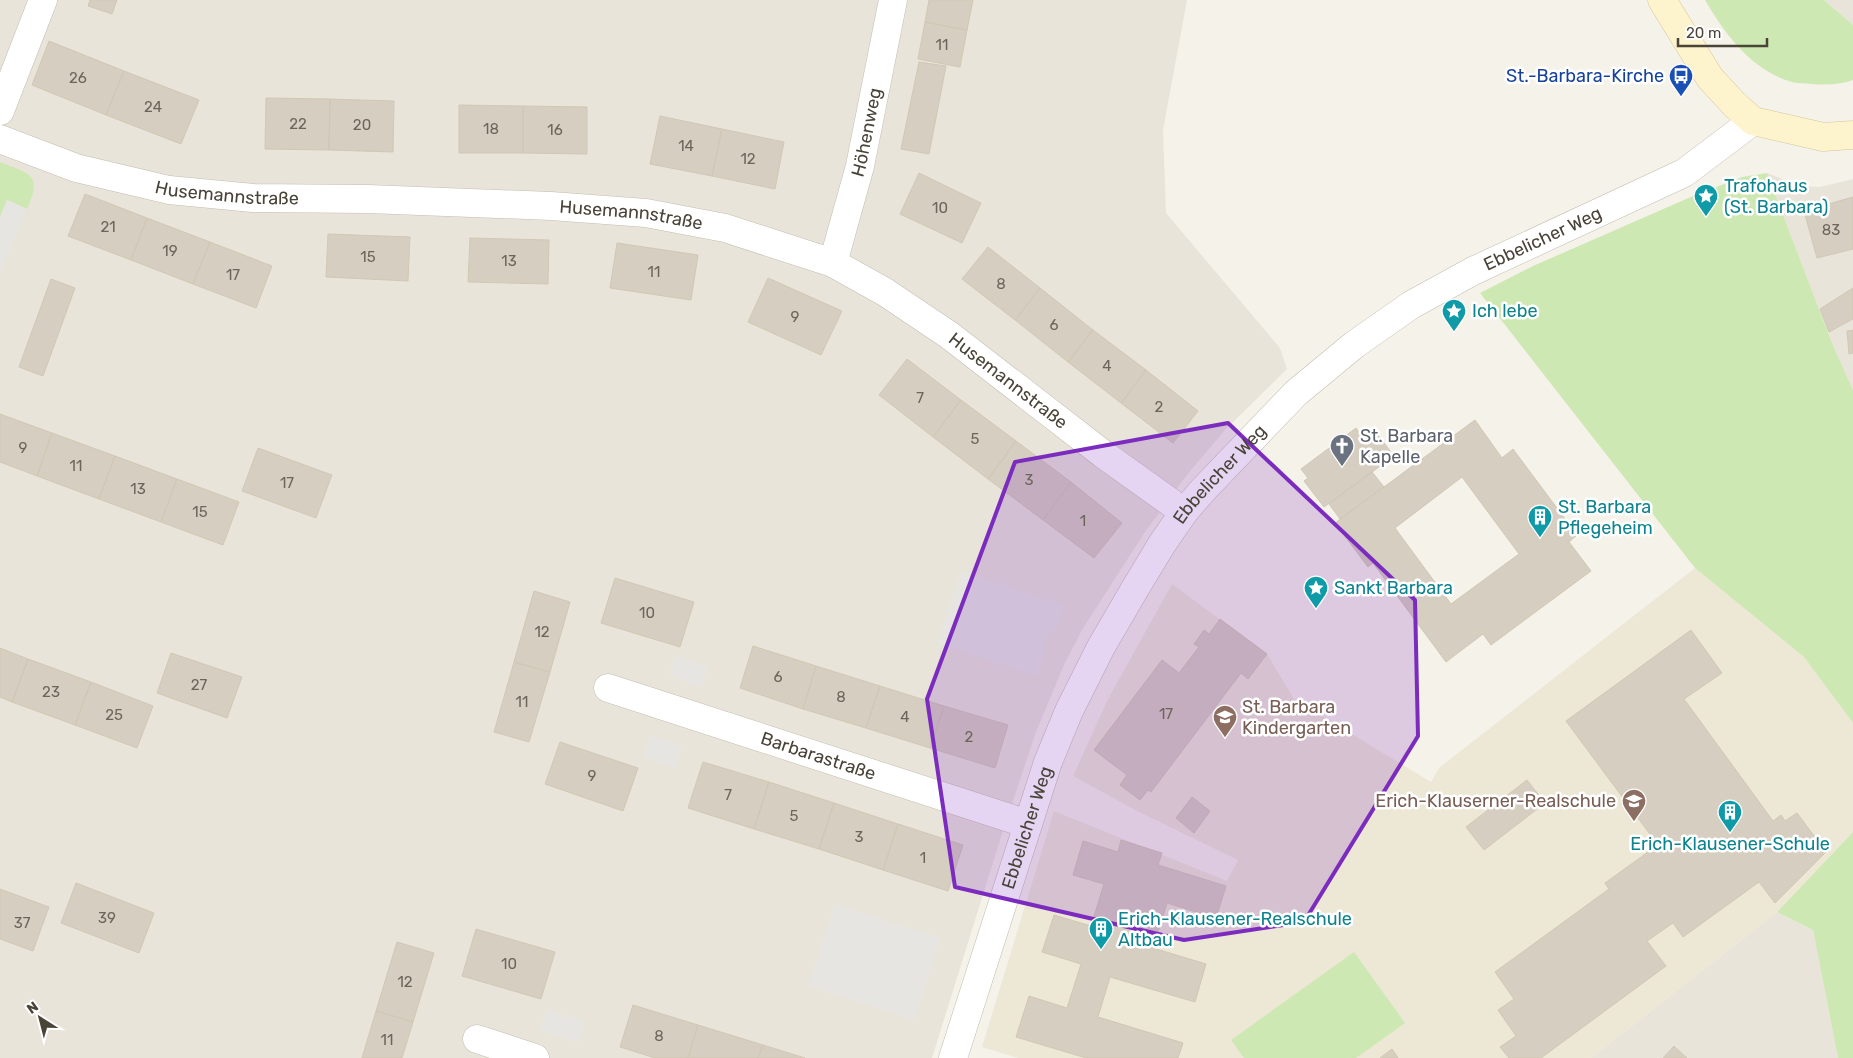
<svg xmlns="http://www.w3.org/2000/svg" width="1853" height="1058" font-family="Rubik,sans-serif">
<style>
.residential{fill:#e9e4d9}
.education{fill:#ede7d5}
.green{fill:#cee8b4}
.parking{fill:#e7e5e2}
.building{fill:#d6cec0;stroke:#d1c7b3;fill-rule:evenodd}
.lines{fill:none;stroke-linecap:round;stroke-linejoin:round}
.street-casing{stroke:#c3bdb0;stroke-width:29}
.secondary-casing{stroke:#d3c79b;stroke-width:29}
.street{stroke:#fff;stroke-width:28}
.secondary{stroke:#fdf3cc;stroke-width:28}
.marked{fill:#7b2cbf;fill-opacity:0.2;stroke:#7b2cbf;stroke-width:4;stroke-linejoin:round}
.labels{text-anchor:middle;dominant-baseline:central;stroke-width:5;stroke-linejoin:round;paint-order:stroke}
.number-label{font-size:15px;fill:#6c665a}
.transit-label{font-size:18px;fill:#164399;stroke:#fff;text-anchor:end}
.street-label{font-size:18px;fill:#494338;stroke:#fff}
.culture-label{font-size:18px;fill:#0d838f;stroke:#fff;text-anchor:start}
.worship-label{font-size:18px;fill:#5b616d;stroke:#fff;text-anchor:start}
.education-label{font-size:18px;fill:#785e54;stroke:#fff;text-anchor:start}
</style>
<rect width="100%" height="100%" fill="#f5f2ea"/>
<path class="residential" d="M0,0H1187L1163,130L1166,213L1280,348L1287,369L1224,431L1186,476L1143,535L1082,630L1064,665L1036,732L1001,837L932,1058H0Z
M1824,0H1853V25Z
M1767,173L1800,186L1820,187L1853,179V390L1832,343Z
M1777,912L1813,930L1838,1058H1591Z"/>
<path class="education" d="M1695,568L1804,657L1853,723V832L1777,912L1591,1058H1018L982,1047L1054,811L1227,881L1238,860L1141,813L1073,776L1108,699L1172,584L1267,654L1294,699L1431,782L1439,768Z"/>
<path class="green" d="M1705,0H1824L1853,25V80C1839,85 1826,85 1811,84C1805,83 1798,84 1792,82C1752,71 1725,34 1705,0Z
M0,162C30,174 43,174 27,209L7,200L0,217Z
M1767,173L1832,343L1853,390V723L1804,657L1695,568L1480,293L1533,266L1693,196L1742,177Z
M1853,832V1058H1838L1813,930L1777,912Z
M1354,952L1405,1023L1356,1058H1244L1231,1040Z"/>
<path class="parking" d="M7,200L27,209L0,273V217Z
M961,571L1064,605L1058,624L1045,638L1042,644L1045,649L1038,676L937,643Z
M675,656L708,667L701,687L669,676Z
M650,735L682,746L675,768L643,757Z
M835,904L940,938L914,1020L808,986Z
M547,1009L585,1022L578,1043L539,1030Z"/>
<path class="building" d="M90,0H117L112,14L88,6Z
M929,0H973L967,30L925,22Z
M925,22L967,30L960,67L918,59Z
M49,41L124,71L106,115L32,85Z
M919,62L946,66L929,154L901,149Z
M124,71L199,100L181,144L106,115Z
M266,98L330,99L329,150L265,149Z
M330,99L394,101L393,152L329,150Z
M459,105L523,106V153H459Z
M523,106L587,107V154L523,153Z
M660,116L722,129L712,176L650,164Z
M722,129L784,142L775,189L712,176Z
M919,173L981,203L962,243L900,214Z
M85,194L147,218L131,260L68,236Z
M1853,197V249L1817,258L1804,211Z
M147,218L210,242L193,284L131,260Z
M328,234L410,237L408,281L326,277Z
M470,238L549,240L548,284L468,282Z
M210,242L272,266L256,308L193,284Z
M617,243L698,255L691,300L610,288Z
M988,247L1040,288L1015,320L962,279Z
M768,278L842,311L821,355L748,322Z
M51,279L75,288L43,376L19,367Z
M1040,288L1093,330L1068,362L1015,320Z
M1853,288V319L1829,332L1820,309Z
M1093,330L1146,370L1121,403L1068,362Z
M1853,330V353L1849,354L1847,331Z
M907,359L961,400L933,437L879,395Z
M1146,370L1198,411L1173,443L1121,403Z
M961,400L1016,441L988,479L933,437Z
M0,414L52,433L37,476L0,462Z
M1475,420L1502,458L1513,449L1577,535L1569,542L1591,571L1491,645L1483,634L1446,662L1373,563L1368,567L1335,523ZM1462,477L1519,554L1451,604L1395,528Z
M1356,428L1363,437L1374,430L1394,456L1324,507L1304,481L1308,478L1301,469Z
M52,433L115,456L99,499L37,476Z
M1016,441L1071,482L1043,520L988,479Z
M258,448L332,475L316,518L242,491Z
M115,456L177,479L161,522L99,499Z
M1372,472L1384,487L1340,519L1329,504Z
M177,479L239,502L223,545L161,522Z
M1071,482L1122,523L1094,558L1043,520Z
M615,578L694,602L680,647L601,623Z
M534,591L570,602L550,672L514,662Z
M1220,619L1267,654L1248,679L1241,673L1151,792L1148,790L1140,800L1120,785L1127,775L1094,750L1162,660L1179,673L1199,647L1194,644L1204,630L1209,634Z
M1691,630L1722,673L1684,699L1773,821L1781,815L1785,821L1797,813L1826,852L1775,903L1759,882L1683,937L1673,923L1647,941L1666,966L1541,1058H1509L1500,1047L1516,1036L1498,1010L1514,999L1495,972L1609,889L1605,883L1658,845L1566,721Z
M753,646L816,666L803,709L740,688Z
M0,648L28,659L12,702L0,697Z
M171,653L242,677L227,718L157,693Z
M28,659L91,682L75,725L12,702Z
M514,662L550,672L529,742L494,732Z
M816,666L880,686L866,728L803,709Z
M91,682L153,706L137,748L75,725Z
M880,686L944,706L930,748L866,728Z
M944,706L1008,725L995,768L930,748Z
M560,742L638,768L623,811L545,784Z
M703,762L769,782L754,829L688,808Z
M1527,780L1545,803L1484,850L1466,827Z
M769,782L834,803L819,849L754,829Z
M1192,797L1210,811L1194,833L1176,818Z
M834,803L898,824L883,870L819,849Z
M898,824L963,845L948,891L883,870Z
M1121,840L1162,853L1158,865L1226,886L1216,918L1167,903L1153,948L1206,964L1195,1002L1110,977L1098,1017L1183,1043L1178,1058H1086L1016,1037L1029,996L1067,1008L1081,964L1042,952L1054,915L1091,926L1104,884L1073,875L1083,841L1118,852Z
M76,883L154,913L139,953L61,923Z
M0,889L49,907L33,951L0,939Z
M476,929L555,952L541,999L462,976Z
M397,942L434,953L413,1022L376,1011Z
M633,1005L698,1025L688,1058H655L620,1047Z
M376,1011L413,1022L402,1058H362Z
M698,1025L763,1045L758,1058H688Z
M763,1045L805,1058H758Z
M1674,1046L1687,1058H1663Z
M1392,1049L1398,1058H1380Z"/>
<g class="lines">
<defs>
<g id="street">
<path d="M0,111L43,0"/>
<path id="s1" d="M0,139L76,168L169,190L253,198L368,199L551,206L646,213L725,228L833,263L885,292L949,335L1103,454L1184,512"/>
<path id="s2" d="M833,263L860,166L893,0"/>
<path id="s3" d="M608,688L1028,824"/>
<path d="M477,1039L535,1058"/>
<path id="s4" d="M953,1058L1048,762L1069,711L1101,647L1136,587L1162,544L1184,512L1203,490L1296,393L1354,345L1411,305L1473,271L1684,173L1753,121"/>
</g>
<path id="secondary" d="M1662,0L1710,78L1734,104L1753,121L1823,137L1853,135"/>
</defs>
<use href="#street" class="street-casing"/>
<use href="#secondary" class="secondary-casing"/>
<use href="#street" class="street"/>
<use href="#secondary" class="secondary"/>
</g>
<path class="marked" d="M1228,423L1415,600L1418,736L1304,922L1184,940L955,887L927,699L1015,462Z"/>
<defs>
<symbol id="bus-pin" viewBox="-11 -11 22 30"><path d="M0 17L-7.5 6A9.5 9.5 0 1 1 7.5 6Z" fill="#1a4fb4" stroke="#fff"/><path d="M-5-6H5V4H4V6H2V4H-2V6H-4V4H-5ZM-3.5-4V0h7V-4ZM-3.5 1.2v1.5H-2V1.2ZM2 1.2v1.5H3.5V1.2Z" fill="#fff"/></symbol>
<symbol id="sight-pin" viewBox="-11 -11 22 30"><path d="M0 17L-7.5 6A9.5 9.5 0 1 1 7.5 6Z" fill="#0f9aa8" stroke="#fff"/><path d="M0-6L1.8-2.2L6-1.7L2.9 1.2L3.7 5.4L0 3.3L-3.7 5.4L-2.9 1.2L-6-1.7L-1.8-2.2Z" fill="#fff"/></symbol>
<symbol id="church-pin" viewBox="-11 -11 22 30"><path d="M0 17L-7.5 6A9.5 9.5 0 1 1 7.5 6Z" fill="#6b7280" stroke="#fff"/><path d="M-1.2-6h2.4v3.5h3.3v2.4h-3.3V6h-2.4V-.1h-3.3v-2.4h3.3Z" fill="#fff"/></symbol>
<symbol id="building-pin" viewBox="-11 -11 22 30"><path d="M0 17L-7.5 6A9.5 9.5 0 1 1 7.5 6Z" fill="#0f9aa8" stroke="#fff"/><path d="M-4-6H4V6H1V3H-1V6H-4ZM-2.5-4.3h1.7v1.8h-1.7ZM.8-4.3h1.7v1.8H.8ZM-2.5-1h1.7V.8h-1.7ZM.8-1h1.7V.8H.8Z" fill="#fff"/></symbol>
<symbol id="school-pin" viewBox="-11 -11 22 30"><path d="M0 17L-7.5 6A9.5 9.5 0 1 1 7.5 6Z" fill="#8d6e63" stroke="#fff"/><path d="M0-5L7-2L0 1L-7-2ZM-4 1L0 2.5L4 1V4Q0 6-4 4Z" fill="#fff"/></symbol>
</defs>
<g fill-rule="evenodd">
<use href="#bus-pin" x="1667" y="62" width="28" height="38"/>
<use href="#sight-pin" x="1692" y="182" width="28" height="38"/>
<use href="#sight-pin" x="1440" y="297" width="28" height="38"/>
<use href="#church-pin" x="1328" y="432" width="28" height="38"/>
<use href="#building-pin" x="1526" y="503" width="28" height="38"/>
<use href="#sight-pin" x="1302" y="574" width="28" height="38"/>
<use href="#school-pin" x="1211" y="703" width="28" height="38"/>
<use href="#school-pin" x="1620" y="787" width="28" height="38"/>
<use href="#building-pin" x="1716" y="798" width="28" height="38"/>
<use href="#building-pin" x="1087" y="915" width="28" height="38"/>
</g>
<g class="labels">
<g class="number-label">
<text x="942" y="45">11</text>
<text x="78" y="78">26</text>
<text x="153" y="107">24</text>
<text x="298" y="124">22</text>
<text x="362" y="125">20</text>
<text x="491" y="129">18</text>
<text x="555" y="130">16</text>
<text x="686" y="146">14</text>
<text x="748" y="159">12</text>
<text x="940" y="208">10</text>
<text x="108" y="227">21</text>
<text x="1831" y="230">83</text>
<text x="170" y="251">19</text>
<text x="368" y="257">15</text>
<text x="509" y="261">13</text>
<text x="654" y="272">11</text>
<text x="233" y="275">17</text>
<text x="1001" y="284">8</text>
<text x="795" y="317">9</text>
<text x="1054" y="325">6</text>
<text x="1107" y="366">4</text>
<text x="920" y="398">7</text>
<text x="1159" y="407">2</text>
<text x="975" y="439">5</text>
<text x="23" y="448">9</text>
<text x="76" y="466">11</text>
<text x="1029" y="480">3</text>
<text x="287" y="483">17</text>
<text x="138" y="489">13</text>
<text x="200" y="512">15</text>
<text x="1083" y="521">1</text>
<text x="647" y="613">10</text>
<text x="542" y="632">12</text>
<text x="778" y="677">6</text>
<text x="199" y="685">27</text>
<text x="51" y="692">23</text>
<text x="841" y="697">8</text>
<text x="522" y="702">11</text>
<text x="1166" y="714">17</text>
<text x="114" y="715">25</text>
<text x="905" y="717">4</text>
<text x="969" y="737">2</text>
<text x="592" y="776">9</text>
<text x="728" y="795">7</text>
<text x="794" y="816">5</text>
<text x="859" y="837">3</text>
<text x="923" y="858">1</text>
<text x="107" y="918">39</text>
<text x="22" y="923">37</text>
<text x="509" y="964">10</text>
<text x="405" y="982">12</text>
<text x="659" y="1036">8</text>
<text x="387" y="1040">11</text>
</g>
<g class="transit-label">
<text x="1664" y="76">St.-Barbara-Kirche</text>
</g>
<g class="street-label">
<text stroke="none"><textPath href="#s2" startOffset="135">Höhenweg</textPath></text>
<text stroke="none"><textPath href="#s1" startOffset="235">Husemannstraße</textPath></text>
<text stroke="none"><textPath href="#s1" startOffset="640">Husemannstraße</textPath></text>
<text stroke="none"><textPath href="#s4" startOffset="1052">Ebbelicher Weg</textPath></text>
<text stroke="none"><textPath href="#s1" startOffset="1060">Husemannstraße</textPath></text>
<text stroke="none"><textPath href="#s4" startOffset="648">Ebbelicher Weg</textPath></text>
<text stroke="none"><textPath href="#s3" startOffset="221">Barbarastraße</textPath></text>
<text stroke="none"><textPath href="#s4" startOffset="242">Ebbelicher Weg</textPath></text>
</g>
<g class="culture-label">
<text x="1724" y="186">Trafohaus<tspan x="1724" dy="21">(St. Barbara)</tspan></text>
<text x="1472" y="311">Ich lebe</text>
<text x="1558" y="507">St. Barbara<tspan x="1558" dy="21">Pflegeheim</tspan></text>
<text x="1334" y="588">Sankt Barbara</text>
<text x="1730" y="844" text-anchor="middle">Erich-Klausener-Schule</text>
<text x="1118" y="919">Erich-Klausener-Realschule<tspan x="1118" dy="21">Altbau</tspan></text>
</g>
<g class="worship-label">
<text x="1360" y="436">St. Barbara<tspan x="1360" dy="21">Kapelle</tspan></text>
</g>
<g class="education-label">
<text x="1242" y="707">St. Barbara<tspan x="1242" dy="21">Kindergarten</tspan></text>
<text x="1616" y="801" text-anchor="end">Erich-Klauserner-Realschule</text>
</g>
</g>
<g transform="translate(40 1018) rotate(324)" stroke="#ffffff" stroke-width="4" paint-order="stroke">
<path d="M0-4L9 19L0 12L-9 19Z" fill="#494338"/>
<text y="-8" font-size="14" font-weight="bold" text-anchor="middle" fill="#494338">N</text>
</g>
<path d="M1678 38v8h89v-8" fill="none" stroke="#494338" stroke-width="2.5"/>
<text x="1686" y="38" font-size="15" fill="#494338" stroke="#ffffff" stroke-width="4" paint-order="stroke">20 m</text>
</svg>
